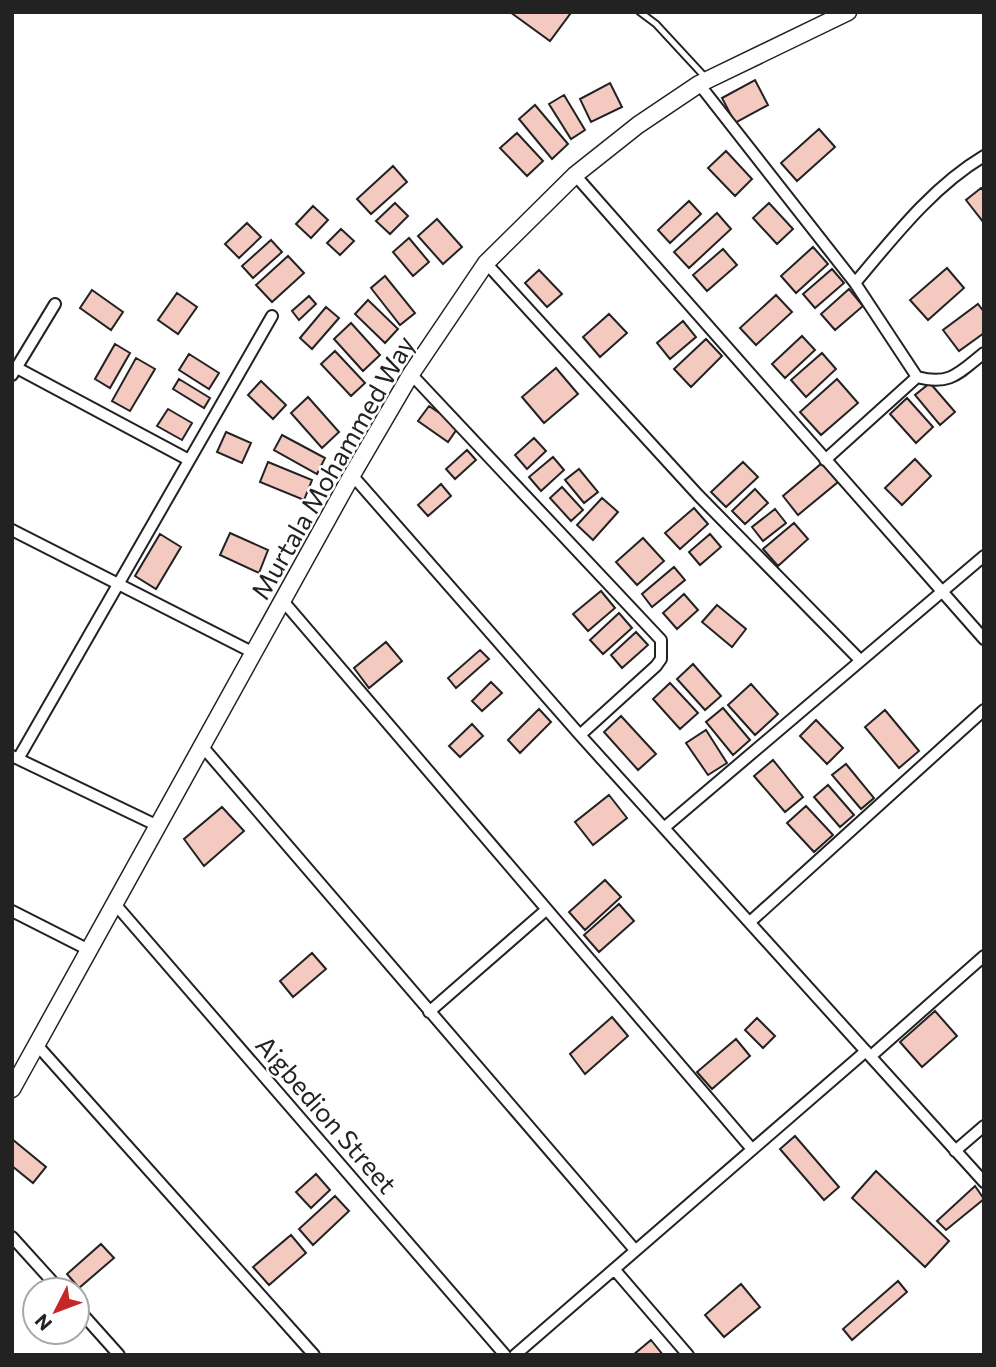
<svg xmlns="http://www.w3.org/2000/svg" width="996" height="1367" font-family="Commissioner,sans-serif">
<style>
.building{fill:#f3c9c0;stroke:#222;stroke-width:2}
.lines{fill:none;stroke-linecap:round;stroke-linejoin:round}
.lane-casing{stroke:#222;stroke-width:9}
.street-casing{stroke:#222;stroke-width:14}
.secondary-casing{stroke:#222;stroke-width:19}
.lane{stroke:#fff;stroke-width:5}
.street{stroke:#fff;stroke-width:10}
.secondary{stroke:#fff;stroke-width:16}
.labels{text-anchor:middle;dominant-baseline:central;stroke-width:5;stroke-linejoin:round;paint-order:stroke}
.street-label{font-size:26px;fill:#222;stroke:#fff}
</style>
<rect width="100%" height="100%" fill="#fff"/>
<path class="building" d="M510,12H568L570,14L550,41Z
M755,80L768,105L735,123L722,98Z
M610,83L622,107L591,122L580,99Z
M564,95L585,130L571,139L549,104Z
M535,105L568,144L552,159L519,119Z
M819,129L835,147L797,181L781,163Z
M517,133L543,161L527,176L500,148Z
M726,151L752,179L735,196L708,168Z
M393,166L407,182L371,214L357,199Z
M981,188L984,191V223L966,200Z
M689,201L701,214L670,243L658,230Z
M395,203L408,216L390,234L376,221Z
M769,203L793,229L777,244L753,218Z
M313,206L328,220L311,238L296,224Z
M717,213L731,229L689,268L674,252Z
M437,219L462,247L443,264L418,236Z
M247,223L261,237L239,258L225,244Z
M341,229L354,241L340,255L327,243Z
M409,238L429,262L413,276L393,252Z
M271,240L282,252L253,278L242,266Z
M813,247L828,264L796,293L781,276Z
M723,249L737,265L707,291L693,275Z
M288,256L304,273L272,302L256,285Z
M947,268L964,288L928,320L910,300Z
M832,269L844,283L815,308L803,294Z
M539,270L562,294L547,307L525,283Z
M385,276L415,313L400,325L371,288Z
M849,289L863,306L835,330L821,314Z
M92,290L123,312L111,330L80,308Z
M177,293L197,307L178,334L158,320Z
M776,295L792,312L756,345L740,328Z
M309,296L316,304L299,320L292,311Z
M368,300L398,329L385,343L355,314Z
M978,304L984,312V333L959,351L943,330Z
M326,307L339,318L312,349L300,338Z
M609,314L627,333L600,357L583,337Z
M683,321L696,337L670,359L657,343Z
M351,323L380,355L363,371L334,339Z
M802,336L815,350L785,378L772,364Z
M706,339L722,356L691,387L674,369Z
M115,344L130,353L110,388L95,379Z
M335,351L365,383L351,396L321,364Z
M822,353L836,369L806,397L791,380Z
M189,354L219,373L209,389L179,370Z
M136,358L155,369L130,411L112,401Z
M556,368L578,394L544,423L522,397Z
M179,379L210,398L204,408L173,389Z
M837,379L858,403L821,435L800,412Z
M261,381L286,405L273,419L248,395Z
M930,383L955,412L940,425L915,395Z
M308,397L339,432L322,448L291,413Z
M907,398L933,427L916,443L890,414Z
M429,406L459,426L448,442L418,421Z
M168,409L192,423L182,440L157,426Z
M226,432L251,443L242,463L217,452Z
M282,435L325,458L317,474L274,450Z
M534,438L546,451L527,469L515,455Z
M467,450L476,460L455,479L446,469Z
M553,457L564,470L541,491L529,477Z
M915,459L931,476L902,505L885,488Z
M268,462L312,480L304,500L260,482Z
M743,462L758,477L726,507L711,492Z
M822,463L838,482L798,515L783,496Z
M579,469L598,492L584,503L565,480Z
M441,484L451,496L428,516L418,505Z
M562,487L583,510L571,521L550,498Z
M755,489L768,503L745,524L732,511Z
M602,498L618,512L593,540L577,525Z
M694,508L708,524L680,549L665,533Z
M775,509L786,523L763,541L752,527Z
M794,523L808,539L778,566L763,549Z
M230,533L268,550L259,573L220,555Z
M160,534L181,547L156,589L135,576Z
M710,534L721,547L700,565L689,552Z
M643,538L664,561L637,585L616,562Z
M674,567L685,580L652,607L642,594Z
M601,591L615,608L588,631L573,614Z
M684,594L698,610L677,629L663,613Z
M717,605L746,629L732,647L702,622Z
M619,613L632,628L603,654L590,640Z
M636,632L648,645L622,668L611,655Z
M386,642L402,661L369,688L354,668Z
M480,650L489,659L456,688L448,678Z
M693,664L721,696L705,710L677,679Z
M491,682L502,693L482,711L472,701Z
M670,683L698,713L680,729L653,699Z
M751,684L778,714L755,735L728,705Z
M723,708L750,740L733,755L706,722Z
M539,709L551,722L520,753L508,740Z
M885,710L919,751L899,768L865,727Z
M621,716L656,754L638,770L604,732Z
M816,720L843,748L827,764L800,736Z
M472,724L483,736L460,757L449,746Z
M706,730L727,763L708,775L686,743Z
M773,760L803,797L785,812L754,776Z
M846,764L874,798L861,809L832,775Z
M828,785L854,815L840,827L814,797Z
M609,795L627,818L593,845L575,822Z
M806,806L833,835L814,852L787,823Z
M222,807L244,831L204,866L184,839Z
M605,880L621,897L585,930L569,912Z
M619,904L634,921L599,952L584,935Z
M312,953L326,969L293,997L280,981Z
M935,1011L957,1036L922,1067L900,1042Z
M612,1017L628,1036L585,1074L570,1054Z
M757,1018L775,1036L763,1048L745,1030Z
M736,1039L750,1056L712,1089L697,1072Z
M795,1136L839,1187L824,1200L780,1149Z
M12,1139L46,1167L33,1183L12,1166Z
M876,1171L949,1241L925,1267L852,1198Z
M316,1174L330,1190L311,1208L296,1192Z
M975,1186L984,1199L946,1230L937,1221Z
M335,1196L349,1211L313,1245L299,1229Z
M291,1235L306,1253L269,1285L253,1267Z
M101,1244L114,1258L79,1288L67,1274Z
M898,1281L907,1292L852,1340L843,1329Z
M741,1284L760,1307L724,1337L705,1315Z
M651,1340L663,1355H633Z"/>
<g class="lines">
<defs>
<path id="lane" d="M640,12L656,24L705,77"/>
<path id="street" d="M699,84L855,283L917,377C950,386 959,373 984,353
M575,175L984,639
M486,263L698,495L860,660
M855,283C893,238 932,187 984,156
M17,368L189,460
M411,374L661,640V659L656,666L580,735
M12,375L55,304
M825,460L917,377
M352,475L580,735L984,1182
M12,530L254,653
M283,601L751,1148
M202,746L635,1250
M12,756L158,826
M18,759L272,316
M665,827L984,556
M115,904L505,1355
M12,911L89,950
M750,922L984,710
M429,1012L546,910
M37,1045L314,1355
M871,1056L984,956
M955,1151L984,1126
M12,1237L60,1290
M614,1269L688,1355
M77,1308L119,1355
M515,1355L866,1051"/>
<path id="secondary" d="M12,1089L352,475L411,374L486,263L575,175L638,125L699,84L848,12"/>
</defs>
<use href="#lane" class="lane-casing"/>
<use href="#street" class="street-casing"/>
<use href="#secondary" class="secondary-casing"/>
<use href="#lane" class="lane"/>
<use href="#street" class="street"/>
<use href="#secondary" class="secondary"/>
</g>
<g class="labels">
<g class="street-label">
<text transform="translate(332 467) rotate(-60)">Murtala Mohammed Way</text>
<text transform="translate(327 1114) rotate(49)">Aigbedion Street</text>
</g>
</g>
<rect width="996" height="1367" fill="none" stroke="#222222" stroke-width="28"/>
<g transform="translate(56 1311) rotate(228)"><circle r="33" fill="#ffffff" stroke="#a7a7a7" stroke-width="2"/>
<path d="M0-5L12 26L0 18L-12 26Z" fill="#c62828"/>
<text y="-10" font-size="19" font-weight="bold" text-anchor="middle" fill="#222222">N</text>
</g>
</svg>
